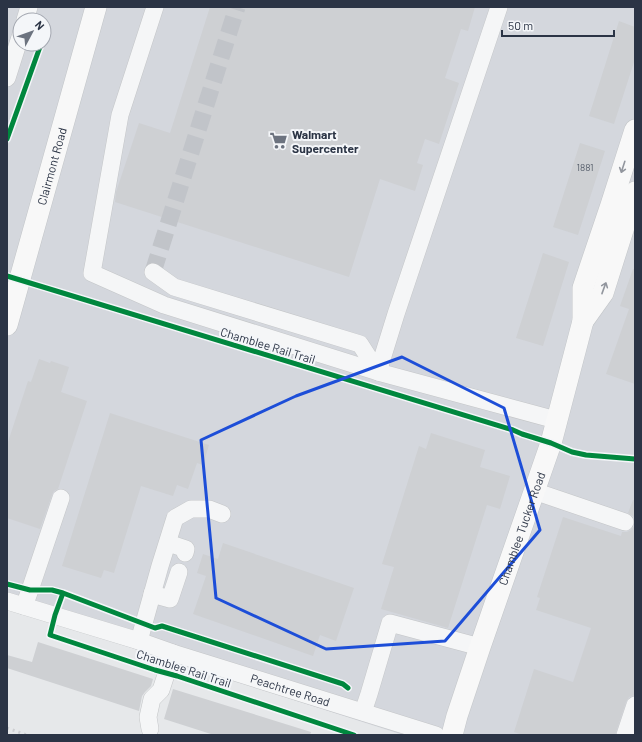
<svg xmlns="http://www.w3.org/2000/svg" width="642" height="742" font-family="Barlow,sans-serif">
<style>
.built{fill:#d4d7dd;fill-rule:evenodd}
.building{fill:#ced0d3}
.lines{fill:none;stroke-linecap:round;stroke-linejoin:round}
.minor-tunnel{stroke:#c1c4c9;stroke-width:17;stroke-dasharray:17 8;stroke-linecap:butt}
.minor-casing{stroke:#c4c6c8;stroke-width:18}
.major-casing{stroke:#c2c5c8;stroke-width:22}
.minor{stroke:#f5f6f7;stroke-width:17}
.major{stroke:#f8f8f8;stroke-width:21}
.rail{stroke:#cecfd2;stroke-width:3;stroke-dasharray:2 4;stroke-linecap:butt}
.cycleway-casing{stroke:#f4f6f9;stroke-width:8}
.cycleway{stroke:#00873e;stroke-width:5}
.oneway{stroke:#92969e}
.marked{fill:none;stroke:#1d4ed8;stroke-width:3;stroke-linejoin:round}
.labels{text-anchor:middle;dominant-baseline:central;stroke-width:4;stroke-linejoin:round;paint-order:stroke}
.number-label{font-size:10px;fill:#545c69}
.poi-label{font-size:12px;font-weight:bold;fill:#2b3445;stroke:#f4f6f9;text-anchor:start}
.street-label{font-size:12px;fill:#2b3445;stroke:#f4f6f9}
</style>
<rect width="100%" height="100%" fill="#e6e8ea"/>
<path class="built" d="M7,7H635V735H403L7,608ZM20,20H44V44H20Z"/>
<path class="building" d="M210,7H475L468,31L461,29L445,78L459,83L439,144L425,139L417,163L423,165L415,191L380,179L349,277L115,202L116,192L139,123L170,133Z
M619,21L635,27V59L614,124L589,116Z
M580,143L605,151L578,235L553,227Z
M543,253L569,262L543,346L516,338Z
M633,269H635V384L606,374L629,309L620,306Z
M39,359L50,363L51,361L69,367L61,392L87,401L58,489L54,491L52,495L40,529L7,518V445L28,381L31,382Z
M110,413L209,445L203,465L197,463L188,489L177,485L173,496L141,486L114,573L104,570L101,578L62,566Z
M431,433L485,450L480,467L510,476L500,509L487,505L448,628L381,609L394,567L382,564L419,446L426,449Z
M633,500H635V695L629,697L626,702L615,735H523L514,732L534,669L573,682L591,628L536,610L540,598L537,597L563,517L621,536L622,532H627L631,530L635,525V520L633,516L628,513Z
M223,543L354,588L336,641L320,635L313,656L193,614L206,576L197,573L203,554L218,559Z
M38,642L153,679L151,686L145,692L142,696L139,711L7,668V655L32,662Z
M173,689L311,732L310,735H214L164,719Z"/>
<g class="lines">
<path class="minor-tunnel" d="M153,272L237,7"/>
<defs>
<g id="minor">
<path d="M155,7L120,115L92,273L164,305L378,372L556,420"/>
<path d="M25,20L29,7"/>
<path d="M7,78L20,37"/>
<path d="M153,272L174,287L360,344L378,372L396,314L499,7"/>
<path d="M534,491L625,522"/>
<path d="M168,543L186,549L185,553"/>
<path d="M152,594L170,599L179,572"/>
<path id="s1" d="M7,601L139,641L173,653L436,735"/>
<path d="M24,606L30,590L61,498"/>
<path d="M139,641L160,566L175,518L191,509H209L222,514"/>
<path d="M363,712L369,694L390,623L480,647"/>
<path d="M150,729L148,717L152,699L161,690L173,653"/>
<path d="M625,735L635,705"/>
</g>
<g id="major">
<path d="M583,321L603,293L635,192"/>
<path id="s2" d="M7,325L96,7"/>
<path id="s3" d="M452,735L457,716L480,647L551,443L583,321V288L611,205L635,130"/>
</g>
</defs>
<use href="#minor" class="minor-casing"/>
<use href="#major" class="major-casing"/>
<use href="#minor" class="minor"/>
<use href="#major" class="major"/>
<path class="rail" d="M7,728L27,735"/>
<defs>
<path id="cycleway" d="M7,139L41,44
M7,276L513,430L522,434L551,443L572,452L586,455L635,459
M7,584L30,590H52L63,593L155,628L162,626L343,684L348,688
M63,593L55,615L50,635L155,670L177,676L354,735"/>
</defs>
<use href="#cycleway" class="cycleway-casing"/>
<use href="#cycleway" class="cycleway"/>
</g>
<defs><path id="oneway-shaft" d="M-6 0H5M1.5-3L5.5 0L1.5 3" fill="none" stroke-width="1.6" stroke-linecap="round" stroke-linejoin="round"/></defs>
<g class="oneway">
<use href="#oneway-shaft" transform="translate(623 167) rotate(108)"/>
<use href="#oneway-shaft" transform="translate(604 288) rotate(-70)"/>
</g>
<path class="marked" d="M402,357L504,408L540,530L445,641L326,649L216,598L201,440L296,396Z"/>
<defs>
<symbol id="supermarket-bare" viewBox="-9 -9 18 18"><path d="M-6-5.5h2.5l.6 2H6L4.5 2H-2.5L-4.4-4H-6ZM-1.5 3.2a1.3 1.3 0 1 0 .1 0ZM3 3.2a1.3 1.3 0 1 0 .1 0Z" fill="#6c737f" stroke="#f4f6f9" stroke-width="2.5" paint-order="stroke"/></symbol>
</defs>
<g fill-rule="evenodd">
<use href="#supermarket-bare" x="266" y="128" width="25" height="25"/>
</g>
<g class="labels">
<g class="number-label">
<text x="585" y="167">1881</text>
</g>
<g class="poi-label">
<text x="292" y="134">Walmart<tspan x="292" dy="14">Supercenter</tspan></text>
</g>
<g class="street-label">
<text stroke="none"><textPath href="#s2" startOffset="165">Clairmont Road</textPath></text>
<text transform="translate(268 345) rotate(17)">Chamblee Rail Trail</text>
<text stroke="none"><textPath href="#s3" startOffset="218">Chamblee Tucker Road</textPath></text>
<text transform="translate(184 668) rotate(18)">Chamblee Rail Trail</text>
<text stroke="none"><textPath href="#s1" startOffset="297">Peachtree Road</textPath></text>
</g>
</g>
<rect width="642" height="742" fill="none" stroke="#2b3445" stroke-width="16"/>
<g transform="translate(32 32) rotate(49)"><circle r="19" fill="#f4f6f9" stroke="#a4a8b1"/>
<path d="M0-3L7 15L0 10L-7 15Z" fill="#6c737f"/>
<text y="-6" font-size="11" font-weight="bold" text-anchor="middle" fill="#2b3445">N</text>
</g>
<path d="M502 30v6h112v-6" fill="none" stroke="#2b3445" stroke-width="2"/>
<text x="508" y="30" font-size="12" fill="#2b3445" stroke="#f4f6f9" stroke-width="3" paint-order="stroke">50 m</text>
</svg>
